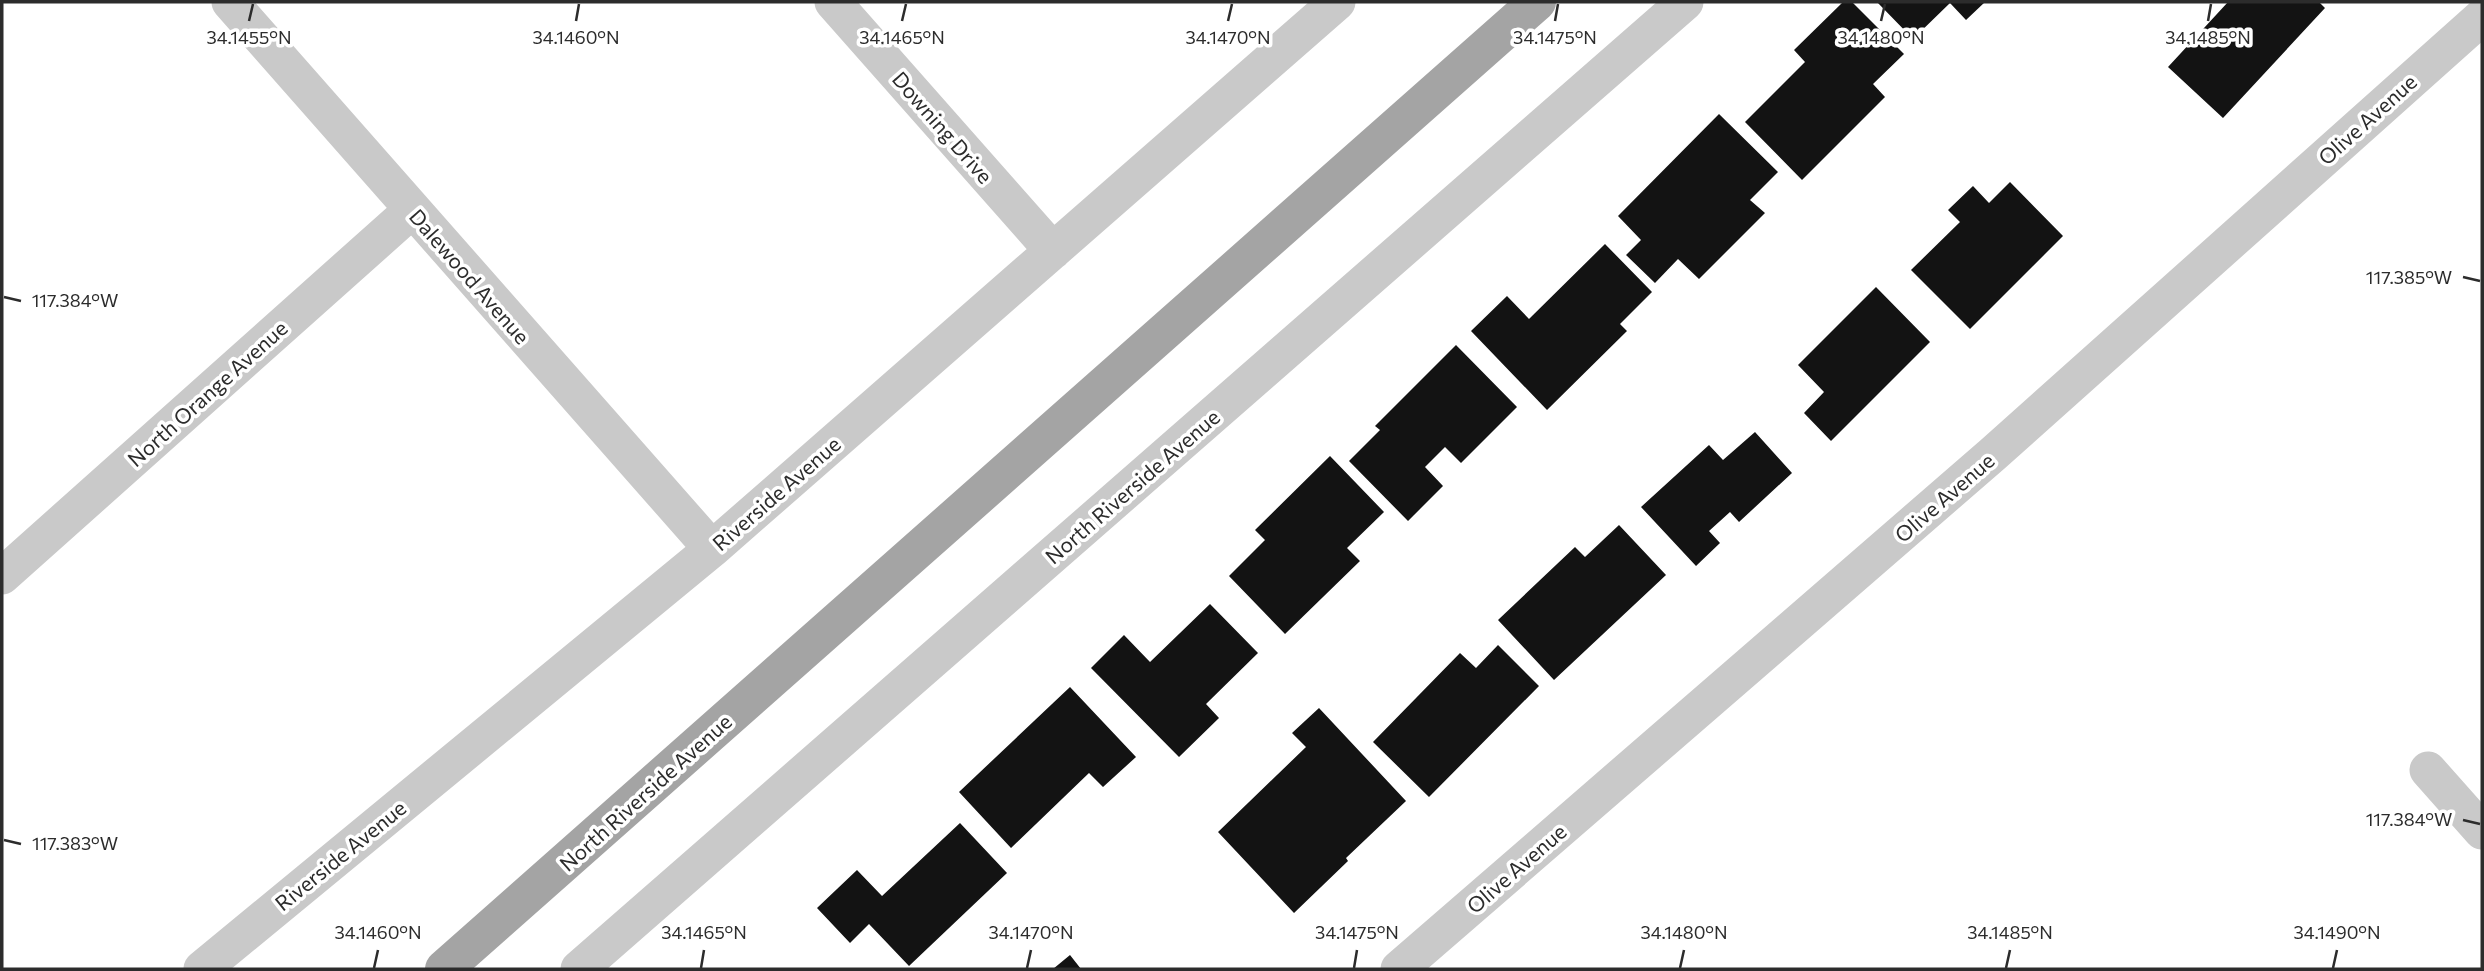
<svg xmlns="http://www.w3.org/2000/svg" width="2484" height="971" font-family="Commissioner,sans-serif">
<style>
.building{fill:#131313}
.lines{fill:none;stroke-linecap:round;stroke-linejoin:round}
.minor{stroke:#c9c9c9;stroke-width:37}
.primary{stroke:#a4a4a4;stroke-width:38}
.ticks{fill:none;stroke:#2c2c2c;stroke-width:2.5}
.labels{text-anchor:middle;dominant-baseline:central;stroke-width:7;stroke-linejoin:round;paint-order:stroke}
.street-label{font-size:21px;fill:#2c2c2c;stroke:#fff}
.ticks-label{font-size:18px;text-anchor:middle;fill:#2c2c2c;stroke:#fff;stroke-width:7;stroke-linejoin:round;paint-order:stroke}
</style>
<rect width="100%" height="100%" fill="#fff"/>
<path class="building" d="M1843,2H1852L1904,54L1873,84L1885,97L1802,180L1745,122L1805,62L1794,50Z
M1877,2H1985L1966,20L1950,3L1913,39Z
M2228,2H2319L2325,8L2223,118L2168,67Z
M1719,114L1778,172L1750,200L1765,213L1699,279L1678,259L1655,283L1626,255L1641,240L1618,216Z
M2010,182L2063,236L1970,329L1911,270L1960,222L1948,210L1973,186L1989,203Z
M1605,244L1652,292L1620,324L1627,331L1547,410L1471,331L1507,296L1529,319Z
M1876,287L1930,342L1831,441L1804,413L1824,392L1798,365Z
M1456,345L1517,407L1461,463L1445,447L1425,467L1443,486L1408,521L1349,461L1380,430L1375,426Z
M1755,432L1792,473L1739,522L1730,512L1709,531L1720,543L1696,566L1641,507L1709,445L1723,460Z
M1330,456L1384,512L1347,548L1360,561L1285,634L1229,576L1265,540L1255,530Z
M1619,525L1666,575L1554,680L1498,620L1575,547L1585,557Z
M1210,604L1258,653L1206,704L1219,718L1179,757L1091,668L1124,635L1150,662Z
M1498,645L1539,686L1429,797L1373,742L1460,653L1476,668Z
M1070,687L1136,757L1103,787L1089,773L1011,848L959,792Z
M1319,708L1406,801L1346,858L1348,861L1294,913L1218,832L1306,747L1292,733Z
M960,823L1007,873L909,966L869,924L850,943L817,908L857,870L882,896Z
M1070,955L1081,969H1053Z"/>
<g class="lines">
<path class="minor" d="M230,2L712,549
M833,2L1053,251
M2,576L412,210
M2428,770L2482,831
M202,969L712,549L1337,2
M579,969L1685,2
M1399,969L1993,454L2482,17"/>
<path class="primary" d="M444,969L1537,2"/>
</g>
<path class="ticks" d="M249,21L253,4M576,21L579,4M902,21L906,4M1228,21L1232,4M1555,21L1558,4M1881,21L1885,4M2208,21L2211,4M2463,277L2480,281M4,297L21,301M2463,820L2480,824M4,840L21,844M374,968L378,950M701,968L704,950M1027,968L1031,950M1354,968L1357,950M1680,968L1684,950M2006,968L2010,950M2333,968L2337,950"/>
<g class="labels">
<g class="street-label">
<text transform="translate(2367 119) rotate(-42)">Olive Avenue</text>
<text transform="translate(943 127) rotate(49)">Downing Drive</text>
<text transform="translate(470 276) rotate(49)">Dalewood Avenue</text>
<text transform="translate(207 393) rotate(-42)">North Orange Avenue</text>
<text transform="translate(1132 486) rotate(-41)">North Riverside Avenue</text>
<text transform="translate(776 493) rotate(-41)">Riverside Avenue</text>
<text transform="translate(1944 497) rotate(-41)">Olive Avenue</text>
<text transform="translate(645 792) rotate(-42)">North Riverside Avenue</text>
<text transform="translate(340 855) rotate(-39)">Riverside Avenue</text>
<text transform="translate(1516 868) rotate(-41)">Olive Avenue</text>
</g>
</g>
<g class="ticks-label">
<text x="249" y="44">34.1455°N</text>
<text x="576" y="44">34.1460°N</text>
<text x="902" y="44">34.1465°N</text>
<text x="1228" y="44">34.1470°N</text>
<text x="1555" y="44">34.1475°N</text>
<text x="1881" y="44">34.1480°N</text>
<text x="2208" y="44">34.1485°N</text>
<text x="2409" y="284">117.385°W</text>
<text x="75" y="307">117.384°W</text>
<text x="2409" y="826">117.384°W</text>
<text x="75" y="850">117.383°W</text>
<text x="378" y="939">34.1460°N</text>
<text x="704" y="939">34.1465°N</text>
<text x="1031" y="939">34.1470°N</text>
<text x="1357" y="939">34.1475°N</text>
<text x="1684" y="939">34.1480°N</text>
<text x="2010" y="939">34.1485°N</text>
<text x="2337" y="939">34.1490°N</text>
</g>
<rect width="2484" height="971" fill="none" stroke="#2c2c2c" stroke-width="7"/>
</svg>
